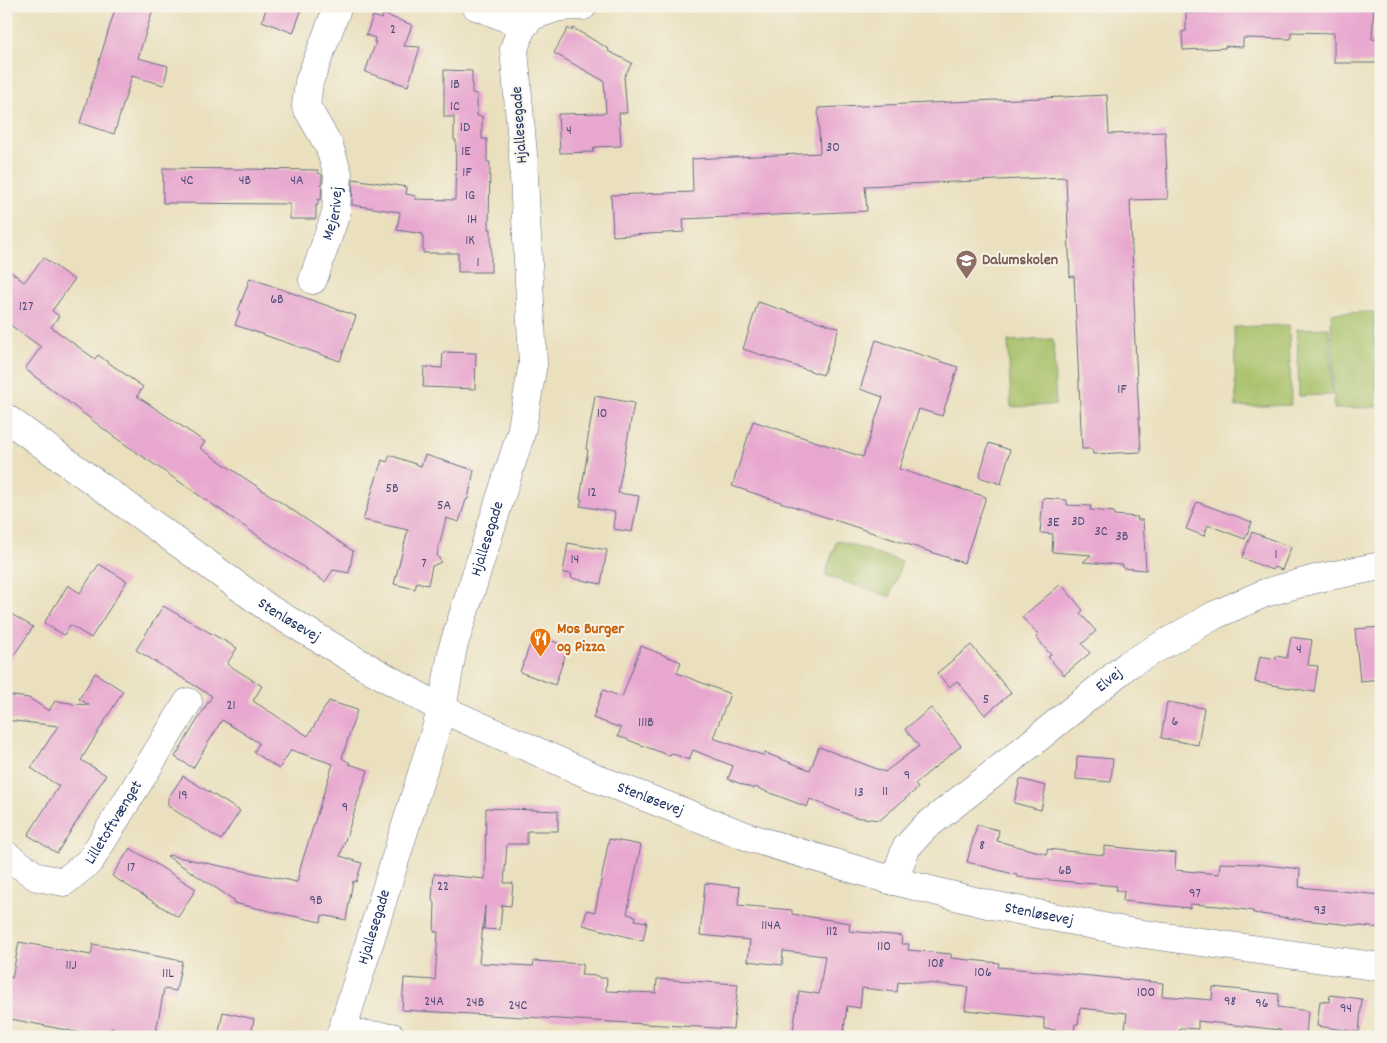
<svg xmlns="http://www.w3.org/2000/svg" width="1387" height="1043" font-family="Dekko,sans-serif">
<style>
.green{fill:#a5bf65;stroke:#607762}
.building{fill:#e8a7cf}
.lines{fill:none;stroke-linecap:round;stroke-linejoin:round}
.minor-casing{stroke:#636d80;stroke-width:29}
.minor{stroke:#fff;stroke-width:28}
.labels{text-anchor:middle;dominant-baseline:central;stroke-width:4;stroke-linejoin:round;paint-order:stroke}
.number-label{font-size:14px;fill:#4e4d7a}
.street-label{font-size:16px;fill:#1b2f5e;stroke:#f7f3e8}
.education-label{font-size:16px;font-weight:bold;fill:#785e54;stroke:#f7f3e8;text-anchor:start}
.food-label{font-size:16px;font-weight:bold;fill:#c56008;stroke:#f7f3e8;text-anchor:start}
</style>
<rect width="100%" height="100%" fill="#f7f3e8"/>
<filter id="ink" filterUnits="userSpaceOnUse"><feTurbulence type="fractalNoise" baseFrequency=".02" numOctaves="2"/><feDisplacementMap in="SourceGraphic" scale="10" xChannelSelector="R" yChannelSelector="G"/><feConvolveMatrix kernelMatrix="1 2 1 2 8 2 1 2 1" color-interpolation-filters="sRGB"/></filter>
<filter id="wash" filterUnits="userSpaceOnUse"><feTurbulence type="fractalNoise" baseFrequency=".0096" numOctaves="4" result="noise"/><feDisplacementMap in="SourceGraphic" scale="20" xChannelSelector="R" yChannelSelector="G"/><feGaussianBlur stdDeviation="1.12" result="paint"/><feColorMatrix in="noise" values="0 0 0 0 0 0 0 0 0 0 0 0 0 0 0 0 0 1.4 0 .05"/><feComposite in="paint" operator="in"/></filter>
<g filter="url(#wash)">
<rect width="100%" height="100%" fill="#eae0be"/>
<path class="green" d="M1374,312L1377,407L1334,409L1331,313Z
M1289,325L1291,405L1236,407L1234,327Z
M1329,328L1332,395L1299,396L1297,329Z
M1053,339L1056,405L1011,407L1008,341Z
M837,540L902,562L890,597L825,575Z"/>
<g id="blocks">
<path class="building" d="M116,6H154L138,58L168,66L164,85L132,76L114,134L80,123Z
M267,6H303L293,33L262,21Z
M1241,6H1374L1372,39L1381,40L1380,63H1334V33L1291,32V39L1243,38V47L1225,46V48L1183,50L1182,32L1186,31V13L1241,10Z
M383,14L412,25L404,46L420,47L408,86L365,72L376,42H374L375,38L366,35L373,16L382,19Z
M568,28L572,31L573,28L609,49L608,51L632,63L624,77L627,113H619L621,146L594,147L593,152L560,153L558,114L606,113L604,81L554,53Z
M444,70L472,71V93L477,94V116H482V139H487V162H490L489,229H491V272H458V253H423V234L397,230L400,212L352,205L353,179L407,187L406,194L416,196L415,199L455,200L456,140H454V117H444Z
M1107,95L1109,134L1165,132L1168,199L1130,200L1135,324H1134L1141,452L1093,454L1092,449H1082L1074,276L1070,277L1066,177L865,186L867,211L683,219L684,232L613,236L611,195L693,192L692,159L820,153L818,108Z
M163,168L318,170V173L321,174L322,176L321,200L318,199V205H316V219H290V204L163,203Z
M44,258L74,280L52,311L59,316L51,327L95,359L98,355L143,387L137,396L205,442L200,448L353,551L349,573L333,570L325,582L113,436L25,369L41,347L6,322V268L24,282Z
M250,278L356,316L340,361L235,325L240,312L238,311Z
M758,302L839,328L823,375L743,349Z
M876,340L958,367L942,416L919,409L899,469L986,497L964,563L732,486L753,421L863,457L883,397L860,389Z
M443,352L476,353L475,389L423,387L424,367L442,368Z
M595,396L634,403L618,493L639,496L632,532L613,529L615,512L580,506L582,499H580L588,450L586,449Z
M989,443L1010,450L1001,484L979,477Z
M390,455L421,466L425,455L474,470L468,499L466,500L459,522L446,518L437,555L441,562L432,566L428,585L417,582L415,589L394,584L408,530L363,520L382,460L387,462Z
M1043,498L1067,500V505L1091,506L1090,510L1114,512V515L1138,517L1137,520H1143L1146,570L1123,568V565L1083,562L1091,555L1052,552L1053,534L1040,533Z
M1197,502L1252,522L1245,539L1208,525L1204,536L1186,529Z
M1252,532L1291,547L1282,570L1274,567L1272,570L1242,558Z
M568,543L607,550L601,584L571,578L572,574L563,573Z
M99,564L127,581L91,638L70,625L64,635L44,623L68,585L80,593Z
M1061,584L1083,610L1080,613L1096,631L1082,644L1090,653L1064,675L1048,657L1051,655L1036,637L1039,635L1022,617Z
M163,606L237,648L227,664L262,686L253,701L308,736L329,701L357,710L342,758L350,763L349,764L368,770L340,856L362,863L356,882L353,881L346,920L322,915L321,922L233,903L234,900L167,856L168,855L297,882L301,865L333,764L291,750L279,769L254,752L259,743L222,720L193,768L175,757L212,696L136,650Z
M6,611L33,627L6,667Z
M1381,627V679L1360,681L1355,629Z
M534,634L568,647L555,685L520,672Z
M1291,637L1312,640L1308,665L1318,666L1314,692L1255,682L1260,656L1276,659V656L1287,658Z
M971,645L1011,693L985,715L957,681L949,687L937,673Z
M641,646L681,662L677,673L730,694L713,738L765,756V753L810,770L819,747L885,772L919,746L905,729L931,708L961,746L923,777L915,784L918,788L880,820L854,817L810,799L807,807L755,787L754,789L728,779L733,766L693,750L689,760L671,753L670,756L618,736L621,728L593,718L603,690L622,697Z
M95,673L123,691L81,760L106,775L57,853L28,835L59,786L31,768L58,726L6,720V695L29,698L49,711L55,701L71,703L75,705L76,704L89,705L79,699Z
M1167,702L1204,708L1198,745L1161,738Z
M1077,756L1113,759L1111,782L1076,779Z
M183,776L240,811L221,840L168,806V798Z
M1020,779L1046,786L1041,810L1014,803Z
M486,808L558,811V831H527V844H507L504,883H513L511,906L502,905L500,930L484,929L485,906L479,963L533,966L534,961L583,964L581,975L599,976V978H607L606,991L656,993L657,979L738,984L733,1029L402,1010L404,978L435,980L438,932H434L435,903L433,902L432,899L434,874L485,879Z
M977,825L999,830L997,841L1047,854V849L1104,855V846L1176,853L1175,870L1219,874L1220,863L1258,864L1300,869L1299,887L1381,895V928L1303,920L1253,913V911L1219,906L1190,904V908L1123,901L1124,891H1116L1117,886L1017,877V875L967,862Z
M609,839L641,845L627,914L636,916L635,920L647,922L643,941L583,925L587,910L595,912Z
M130,848L196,889L178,917L112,876Z
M705,883L740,887L738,905L792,910V914L850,923L849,931L902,936L901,944H909L908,950L951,954V958L999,963L998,967L1163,983L1162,996L1212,1000L1213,987L1279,994L1278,1007L1308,1011L1306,1037H1280L1281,1030L1198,1021V1029L1180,1028L1179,1036L1125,1030L1127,1013L1080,1008L1078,1024H1075L1074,1032L1044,1029V1018L965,1010L968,987L905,981V983L898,982L897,992L862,988L860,1008L847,1006L843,1037H792L799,991L819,994L825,956L783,951L782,965L748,961L750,940L700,935Z
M19,942L91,955L93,944L182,961L176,991L164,989L155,1037L111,1028L109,1037H101L6,1018V976L12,978Z
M1330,995L1362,999L1359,1032L1317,1026L1320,1001L1329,1002Z
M223,1012L254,1019L251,1037H218Z"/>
</g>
</g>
<g filter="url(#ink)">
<use href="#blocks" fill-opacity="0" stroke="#636d80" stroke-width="1"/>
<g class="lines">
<defs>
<g id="minor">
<path d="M476,6L512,20L521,29"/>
<path id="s1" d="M313,280L336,213L338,174L329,146L306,106L309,82L338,6"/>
<path id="s2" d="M6,418L271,610L358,662L442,709L603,781L751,838L894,881L987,904L1129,932L1381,967"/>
<path id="s3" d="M6,855L37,877L64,882L90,861L188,702"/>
<path id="s4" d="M894,881L906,848L924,828L1017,755L1129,664L1215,615L1265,593L1319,578L1381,566"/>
<path d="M341,1033L392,1037"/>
<path id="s5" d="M340,1037L442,709L453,647L521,433L533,364L523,155L514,49L521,29L532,16L559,7L583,6"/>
</g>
</defs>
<use href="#minor" class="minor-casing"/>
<use href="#minor" class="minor"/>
</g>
</g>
<defs>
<symbol id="school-pin" viewBox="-11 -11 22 30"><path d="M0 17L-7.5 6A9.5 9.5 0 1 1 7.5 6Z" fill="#8d6e63" stroke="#f7f3e8"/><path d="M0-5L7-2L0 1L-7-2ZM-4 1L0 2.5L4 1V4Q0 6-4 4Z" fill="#fff"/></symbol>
<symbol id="restaurant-pin" viewBox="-11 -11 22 30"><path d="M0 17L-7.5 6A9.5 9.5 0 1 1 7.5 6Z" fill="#e8710a" stroke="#f7f3e8"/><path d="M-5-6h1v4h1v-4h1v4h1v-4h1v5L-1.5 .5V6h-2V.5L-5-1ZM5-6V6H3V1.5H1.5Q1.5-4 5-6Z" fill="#fff"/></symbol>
</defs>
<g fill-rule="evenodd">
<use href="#school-pin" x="954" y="248" width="25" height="34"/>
<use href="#restaurant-pin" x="528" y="626" width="25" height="34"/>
</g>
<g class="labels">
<g class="number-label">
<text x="393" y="30">2</text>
<text x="455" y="85">1B</text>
<text x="455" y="107">1C</text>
<text x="465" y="128">1D</text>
<text x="569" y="131">4</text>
<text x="833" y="148">30</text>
<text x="466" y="152">1E</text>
<text x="467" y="173">1F</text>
<text x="187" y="181">4C</text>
<text x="245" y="181">4B</text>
<text x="297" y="181">4A</text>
<text x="470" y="196">1G</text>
<text x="472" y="220">1H</text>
<text x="470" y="241">1K</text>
<text x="478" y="263">1</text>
<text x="277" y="300">6B</text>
<text x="26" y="307">127</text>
<text x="1122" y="390">1F</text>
<text x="602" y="414">10</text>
<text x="392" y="489">5B</text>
<text x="592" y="493">12</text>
<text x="444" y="506">5A</text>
<text x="1078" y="522">3D</text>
<text x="1053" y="523">3E</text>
<text x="1101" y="532">3C</text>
<text x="1122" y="537">3B</text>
<text x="1276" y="555">1</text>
<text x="575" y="560">14</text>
<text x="424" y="564">7</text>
<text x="1299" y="650">4</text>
<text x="986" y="700">5</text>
<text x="231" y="706">21</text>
<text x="1175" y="722">6</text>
<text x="646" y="723">111B</text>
<text x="907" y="776">9</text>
<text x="885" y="792">11</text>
<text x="859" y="793">13</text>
<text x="183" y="796">19</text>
<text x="345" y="808">9</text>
<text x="982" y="846">8</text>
<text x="131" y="868">17</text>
<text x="1065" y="871">6B</text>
<text x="443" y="887">22</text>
<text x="1195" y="894">97</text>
<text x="316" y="901">9B</text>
<text x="1320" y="911">93</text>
<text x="771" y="926">114A</text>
<text x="832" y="932">112</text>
<text x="884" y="947">110</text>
<text x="936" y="964">108</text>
<text x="71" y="966">11J</text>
<text x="983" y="973">106</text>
<text x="168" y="974">11L</text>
<text x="1146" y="993">100</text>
<text x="434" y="1002">24A</text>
<text x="1230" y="1002">98</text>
<text x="475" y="1003">24B</text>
<text x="1262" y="1004">96</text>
<text x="518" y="1006">24C</text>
<text x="1346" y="1009">94</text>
</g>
<g class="street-label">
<text transform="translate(520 125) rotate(-94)">Hjallesegade</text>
<text stroke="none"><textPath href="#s1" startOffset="70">Mejerivej</textPath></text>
<text stroke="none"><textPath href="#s5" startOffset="520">Hjallesegade</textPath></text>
<text stroke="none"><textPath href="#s2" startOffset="348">Stenløsevej</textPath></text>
<text stroke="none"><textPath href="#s4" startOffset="299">Elvej</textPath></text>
<text stroke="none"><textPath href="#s2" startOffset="752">Stenløsevej</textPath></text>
<text stroke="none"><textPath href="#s3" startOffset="144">Lilletoftvænget</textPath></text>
<text stroke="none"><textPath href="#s2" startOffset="1158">Stenløsevej</textPath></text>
<text stroke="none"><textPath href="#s5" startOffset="115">Hjallesegade</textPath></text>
</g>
<g class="education-label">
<text x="982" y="260">Dalumskolen</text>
</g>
<g class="food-label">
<text x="557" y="629">Mos Burger<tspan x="557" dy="18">og Pizza</tspan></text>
</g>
</g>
<rect width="1387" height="1043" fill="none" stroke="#f7f3e8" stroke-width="25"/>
</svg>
